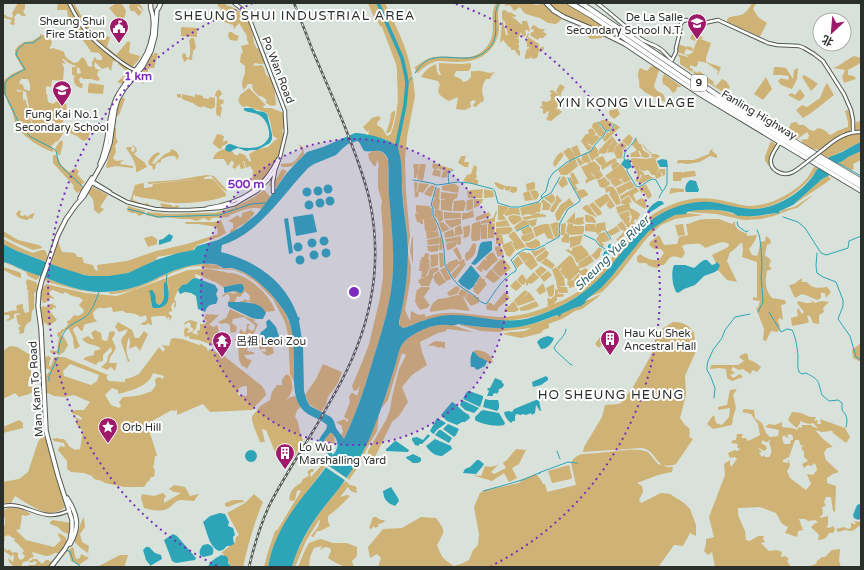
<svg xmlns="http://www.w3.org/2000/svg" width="864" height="570" font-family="'Varela Round','Noto Sans SC',sans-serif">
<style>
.green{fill:#cfb275;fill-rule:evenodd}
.water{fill:#2da4b7;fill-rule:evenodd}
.pier{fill:#d9e2da}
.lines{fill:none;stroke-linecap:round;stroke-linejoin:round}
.stream{stroke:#2da4b7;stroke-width:1}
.river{stroke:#2da4b7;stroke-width:3.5}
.minor-casing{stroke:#525a53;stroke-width:4.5}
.major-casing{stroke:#525a53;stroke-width:5.5}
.highway-casing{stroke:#525a53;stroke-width:6}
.minor{stroke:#fff;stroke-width:2.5}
.major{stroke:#fff;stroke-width:3.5}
.highway{stroke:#fff;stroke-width:4.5}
.rail-casing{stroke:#555a56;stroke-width:2.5}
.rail{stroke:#fff;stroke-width:1;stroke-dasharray:3;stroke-linecap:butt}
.minor-bridge-casing{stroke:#525a53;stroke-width:4.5;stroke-linecap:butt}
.minor-bridge{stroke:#fff;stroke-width:2.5}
.ring{fill:none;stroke:#7b2cbf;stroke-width:2;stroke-dasharray:2 4}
.labels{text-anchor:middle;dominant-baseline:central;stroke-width:4;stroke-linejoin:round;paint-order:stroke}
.shield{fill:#fff;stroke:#6b6d6b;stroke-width:1}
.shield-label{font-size:10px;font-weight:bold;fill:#2b2f2c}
.poi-label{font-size:11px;fill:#2b2f2c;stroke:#fff;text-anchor:start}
.street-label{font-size:11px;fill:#2b2f2c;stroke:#fff}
.water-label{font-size:12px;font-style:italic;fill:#306068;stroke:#fff}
.quarter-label{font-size:13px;letter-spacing:1px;fill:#2b2f2c;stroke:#fff}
.centre{fill:#7b2cbf;stroke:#fff;stroke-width:2}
.ring-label{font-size:12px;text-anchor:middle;font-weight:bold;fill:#7b2cbf;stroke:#fff;stroke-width:4;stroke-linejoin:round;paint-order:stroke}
</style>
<rect width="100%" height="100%" fill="#d9e2da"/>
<path class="green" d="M18,3H25V9L23,11L26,16H22L18,13L14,17L15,20L14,22L15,24L13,25L10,24L12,20L4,18L3,14L6,15V16L12,18L13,16L12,13Z
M58,3H74C82,17 89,31 103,40L105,36L110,37L107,47L116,55L128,41L131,43L130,44L129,53L140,56C138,63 133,65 129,70L131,72V75L123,84L117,82L124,76L126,71L118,64V62L113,61L111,71L108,67L102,69L95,62L94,66L96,69L101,70L98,71L97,75L100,79L98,81L91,79H83L81,77L79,79L80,83L83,84L82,88C76,87 73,83 74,77L76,76L72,75V67H77V74L81,73L80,69C74,64 69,65 64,59H62L66,64L62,63L64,68L63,81L52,80L51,87L46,86V94H47L48,102L53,104L57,101L66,104C68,110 64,118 62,125L64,128L69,127L71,124L77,129L80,127L85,128L90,132L88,139L83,141L77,136L65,131L58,141L55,142L53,145H51L54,152C43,150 23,136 17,127C14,122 14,115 11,109C10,106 8,103 7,101L8,99C2,94 3,88 3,81L12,74L23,69L15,55V50L18,46L24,42L32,41L40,36V34L46,36L47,38L52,41L51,46L49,48L51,49L53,48L62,51L64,52L65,56L68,59L74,63L78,62L82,57L85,59L88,66L92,67V62L95,57L97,60H102V57L99,53L91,52C84,39 67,25 67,10H57ZM21,79H28L30,85V91L24,89L23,85L19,83ZM16,89C19,91 23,90 26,92L32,123L31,122L28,108L25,99L23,101V92L22,91L18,92Z
M116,3H121L126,10L125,16L121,22L109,8Z
M129,3H139V5L140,4L144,11L142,10V9L138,6L137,7L142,12L139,16L134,11H131L129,7L130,5Z
M217,3H224L226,5L232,7L241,12H244L245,10L250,18L254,43L257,49L259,47H262L268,63L260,64L255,63L253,66L262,65L264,68L266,75L273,80L274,85L276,105C271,107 269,105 265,102L267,101C265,98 263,96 259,96L253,90L252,84H248L244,90C240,83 243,80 245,73C245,71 245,69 245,66L240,62L241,54L243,52L241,46L249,44L247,40V36L239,23L234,29L233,25L221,21L219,14L221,9L218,6Z
M368,3H385C396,26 408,49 412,75L411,76L412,78H413L415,96L407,137L405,159L406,193L410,236L408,248L403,198L400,154L397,146L390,142L384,139L368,136L369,130L367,132L363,127L372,118L378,116L381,118L377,123V125L382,128L387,136L391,134C394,125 396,117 397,108C399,97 397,85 397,73C397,69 397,68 396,64L382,27L380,26L377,20H375Z
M496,3H501C496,11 499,21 499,30C498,37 495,45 490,50C476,65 457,62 438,61C429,63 424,67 418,73L416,72L415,67C421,63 427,58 434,57C454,54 474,65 488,45C498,31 488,16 496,3Z
M507,3H532C535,6 539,5 543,3L549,10L562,19L556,24L548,23L540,18L529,15L524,13L520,7L514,11L510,5L504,6Z
M545,3H566L585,13L622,38L627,43L607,33L568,18L563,19L564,17C557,13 547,10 545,3Z
M752,3H756L753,9L758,17L767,23L759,38L758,36L727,22V20L729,17C742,15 745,16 752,3Z
M503,10H505L509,13L510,12L517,16L513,17L512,16V17L514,18L522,25V21H527L530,30L529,32L528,30H525L526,35L523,37L521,32L518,38H515L519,39V43L518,44V45H519V48L518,49L520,51V56L517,54L515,50H511V48L508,46L503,40L500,43L502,22L503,21L506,35H508L507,31L505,22L502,19V12Z
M534,25L540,29H545L543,32L547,34L543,38H539L538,40L531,36L530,33L533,32L534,30L531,29L532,26Z
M181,27L197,28V37L181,36Z
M588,29H589L602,34V38L591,39L587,36L589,33Z
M693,31L700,33V36L703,38L702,39L697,37V35L695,41L690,39Z
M229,32H232L234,34L239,36L237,41L230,40L228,36Z
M528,33L529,34L528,37L530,38L539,44V49L543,46L544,49L541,52L539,51L537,58L532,59V56L531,58L525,59V55L527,49L530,48L529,47H527V43L526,41L528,39L526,37Z
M191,38H194L196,48L193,51L192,60L187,59L185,62L184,61L182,57L183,53L186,54V57L189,58C191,54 190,45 189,41Z
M698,38L711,43L706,58V62L721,67L718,75L717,74L718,71L707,63L698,61V64L696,67L690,65V68L693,69L692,72L680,64V58L677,54L688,57V56L677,52L678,44L686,47V48L687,46L693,48L692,51L686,49L684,54L688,55L692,53Z
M155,53H158L154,68H150L148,69V75H151L150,79L145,78L143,84L136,78L144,69L151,56Z
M854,56L861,58V62L857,65L848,70V75L854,76L856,79L844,83L842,77L845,70L833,68C838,67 848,59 854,56Z
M439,63L461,64L471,63V67L469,71H456L454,76L461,79L463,82L467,81L471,77V71C475,72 477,70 481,71C487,72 489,74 495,72L491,76L490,79H486C482,84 481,93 484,98L483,102H481L476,107L473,106V105L476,101L473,100L470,102L471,107L465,110L456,109L458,97L449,101C442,97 435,94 440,85L438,81L421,77C425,71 429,67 436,64L437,72L439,75H441L439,70Z
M651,66L652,67L654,66L659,70L654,86C658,96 665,89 665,102L646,93L639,87C641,80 635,76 640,68L647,71Z
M774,67H779L786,68L793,79L794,70L798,68L797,79L792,89L781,85L778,81C781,77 784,79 788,80L789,76L782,75H773Z
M694,71L698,73L699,71L714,82L713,84L716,86L722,79L726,81L730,87L726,94L693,73Z
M664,74L682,87H677L676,91L673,93L668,87L663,84V82L662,80Z
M804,75L811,79L818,84L811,91L802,77Z
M766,77L772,89L763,100L754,94Z
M89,83L104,85L103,94L88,93V88Z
M827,83L834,95L811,113L803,118L796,110L802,105L807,107L820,98L824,88Z
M560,84L565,87L561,93V96L559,95L557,97L556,100H558L559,101L564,97L565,98L562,104L556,108L557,110L561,107L559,111H562L561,113L551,121L547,120L546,118L548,117V114L549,112L548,111L544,114L543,113V109L539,107L543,106L542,105V101L546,102L551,100V97L550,95L552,93L550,92L551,90L554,91L558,94V93L556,91Z
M249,88L266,105L263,106L264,108H271L284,113L285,127L282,130L284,137L277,166L272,177L268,182L266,181L262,182L261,186L255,190H252L251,187L253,182L252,179L253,171L250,166L246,168L244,161H243L245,168L241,169L239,164L235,169L232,167L234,164L233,161H231L228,166L224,159H213C216,150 222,149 230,149L235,155H238L239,153L243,154L246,156V159L248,158L249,162L251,161L249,154C255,150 261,148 268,147L275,140L278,139L273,136L270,121L267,113L247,106L243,107L239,103L240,102L238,101L240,95Z
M800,89L805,96L801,100L799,101L788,95L791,93L795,95Z
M218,90H220L222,94L219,97V99L224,100L223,101L224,103L220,105L222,108L220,118L219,115L217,116L216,112L217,97L215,96L216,92Z
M177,94H180L182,97V94L195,97V94L203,96V98L209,99V97L215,98V107L211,109L202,106V108L195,105V104L182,99V97L178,98L177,96Z
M122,97L125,99L119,115L117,116L116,114L118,107L117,104L119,99Z
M615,108H617L620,114L614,119C611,116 607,115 610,110H613Z
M850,109L852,125L849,133L855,135L854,132L856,122L861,121V142C850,147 839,153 828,158L820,154L826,149C816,151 806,149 801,140L808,139L809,135L807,132L796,140L783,133L773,125L761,118L760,116H762L788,130L789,128L791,123L796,122L799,125H804L810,130L814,131L818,128L822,129L827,132L828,134L831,135L837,131L848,127V122L845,111Z
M395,110V115L391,131L388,133H386L390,121L391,113Z
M602,120H606L613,123C612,127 610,130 606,131L599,122Z
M597,122L605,132L604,135L600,137L592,127L593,123Z
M615,124L620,127L605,142L602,138L606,135L607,132L611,134L609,132L613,128Z
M113,128H116V138L118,142L115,145L116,152L113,158L116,161L124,160L121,162L120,164L133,166V168L116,166L107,168L106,167L110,152L109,151Z
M592,128L596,133L593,137L595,135L596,136L597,135L600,138L592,146L587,141L589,144L587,146L589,145L592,147L590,150L588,151L581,141L585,135L589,133L588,130Z
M217,134L223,135L222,136H224L223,142L227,140L228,143L221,147L222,149H219L217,147L213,144V141H214Z
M629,134L633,138L631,143L628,146L622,141Z
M612,136L615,140L610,144L606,153L602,154L601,153L599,154V150Z
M635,139H637L639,144H641L643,150L649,154V155L650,156L647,158L642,157L640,151H638L641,157H630L631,153L634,152L637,150L632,145Z
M62,140L63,143L60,155H58L55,149L59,142Z
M615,140L618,144L616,145L613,153L611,152L607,153L609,146Z
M771,141L777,145C773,152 769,157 769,166L765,161V156Z
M622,142L627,146L623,150L620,149L623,151L622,158L617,159L614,152L616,146Z
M642,142L648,151L653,154H656L660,156L656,159L655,158L659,169L656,175L660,169H665V175L663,176L661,171V174L662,176L656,179L655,175H652L648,170L643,171L640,169H638L641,170L643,173L644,172V175H647L648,174L651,177H654L639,185V181L642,174L640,175L638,182L635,181C640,172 636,172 633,165C632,165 631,159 631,158L647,159L650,158H656L651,157L652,155L645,149Z
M299,144L303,147L304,154H305L292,166L288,167H282L281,166V164L291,163L295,161L302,152Z
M132,145H133L136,148L137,151L134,154C140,161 144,159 147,167L137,172H136C137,164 131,155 126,148L127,147H132L131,151L134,152L135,149Z
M577,145L581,155L576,157L571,148Z
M595,146L598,150L599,156L595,158L592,161L588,153L591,151Z
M568,148H570L576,157L570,161L563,152Z
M171,149L176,151L179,156L177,160L175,156H169L162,159L160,163L158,162L156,164L155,169L153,170L152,166L149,165L148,161L153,155L158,152L160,154L156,157L152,163L154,164L165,154L170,152Z
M714,149L712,151L717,155V158L710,156L700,162L688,164L680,163L679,164L677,163L678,160H694L709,154L710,150Z
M374,150C382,151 386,154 388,161C388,172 388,184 389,195C391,220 395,245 393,270C392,300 383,328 374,356C366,384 357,412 344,439L341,436L343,431L342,429V426L336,422L340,421L344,419L348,422V419H347L344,417L350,402L349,397L351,393H353L357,396L360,386L357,390L354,391L353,389L352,386L363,360L369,344L380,298L383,277V232L381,207L382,202L378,188V168L379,166L377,160L376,166H374L369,159L368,154Z
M861,151V160L853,164L854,169L851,170L848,168L837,163L841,162L848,157Z
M561,152L564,155L555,167L553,164C554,159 557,155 561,152Z
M587,153L591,162L584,163L580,166L576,159L579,158L584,163L581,158H582V156Z
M53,155H56L62,166L69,172L76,168L79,172L77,174L85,183H83L81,186L84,189L77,193L73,188L74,186L53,163Z
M461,156H466L464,162H469L468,167H465L458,163Z
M603,156L606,162L603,164L615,158L617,161L614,163L617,162L620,164L613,170L611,166L613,163L602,170L601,165L599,164L595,159Z
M575,159L578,166L567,175H561L558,170L569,162Z
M594,161L600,167V170L598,172L600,171L601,172L603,176L599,179H595L594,175L595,174L593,175L591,171L592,175L590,176L593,175L595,179L588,182L587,184L585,181L589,177L587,178L581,167L586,165L588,166L587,164Z
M433,163L453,169L452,170L448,173L447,177L443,178L441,177L443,171L447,172L439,169V166L438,169H434L441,171L440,177L432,175L434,169L432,167Z
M414,164H419L418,172L420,164H426L423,181L417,179L418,172L416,178H414V170L413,166Z
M621,164L625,170L631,180L624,183L621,179L624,177L618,180H620L623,183L615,187L612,184L610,180L616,176L609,180L605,176Z
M474,165L477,167L476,174L477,177L475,179L478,180V185L463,181L467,175L471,174Z
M814,167H817V170L815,173C798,194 773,211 745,209C736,208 727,205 718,203C701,200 681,204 665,212C640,224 629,245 612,265C585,298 547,318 505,321L424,320L404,328L401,327L399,325L406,282L408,254L411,267L410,282L405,310L410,321L411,311L419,315L425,314V317C451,308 472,316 498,317C516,317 533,313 549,306L547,305L548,302L547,300L548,298L551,299L555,295V289L558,290L557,287H567L568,293H559L558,290V294H564L563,297H557V300L554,304C570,298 583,289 595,278C610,263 620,245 633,230C642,220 659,210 671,205C684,199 700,197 713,199C725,200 737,205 749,206C770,206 795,193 808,177C810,174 812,170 814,167Z
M282,169L287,171L277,187L269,186L271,180L277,178Z
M692,171H695L696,176L682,178L681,181H673V172H682V174L683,172Z
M573,172L579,183L575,185L578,189L575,191L569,178L571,177L574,183L570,174Z
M206,175L214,176L225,188L227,192C222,190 216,181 211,176L205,177L204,179H213L226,194V196C212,202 178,205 164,202C159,201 156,199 152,199C146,198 142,198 136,196L135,197V194L133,196V200L143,204L148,203L149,205L137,204L130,201L135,185L143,183L144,184V188L152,187L153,184L197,179H195L149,184L147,182L176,180Z
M563,176L566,178L568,184L562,188L558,183Z
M828,176L831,179L827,182L793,205L822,179Z
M604,177L608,181L603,184L609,181L610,184L608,186L604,188L600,187L597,180L601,179Z
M631,181L635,187L628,190L626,187L627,190L619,195L616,188Z
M414,182L418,183L416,192L417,191L419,183L429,184L423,193L417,191L419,193L418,197H415Z
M496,182L505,186H506L517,187V191L514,193L510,192L511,187L509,191L505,190V187L503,190L498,188L494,183Z
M533,182L535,183V189L527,191L526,184Z
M452,184H455L459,187L458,193L442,190V186Z
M646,184L648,189L646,190L649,189L652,196L648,199L644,192L641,193L639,188Z
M431,185L435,186L431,197L424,194L429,187H430Z
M611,186C617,189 619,197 621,204L616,205L609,194L610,193L609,191L606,193L605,188Z
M93,187L108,195L100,207L104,209L99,214L94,210C94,203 94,198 88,194L91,188Z
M636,187L639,191L633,195L636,200L634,202L629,195L621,200L620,196Z
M437,188H440L439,199L440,200L439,209H436L440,210L443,212V220L439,223L437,218L434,216L435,209L432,205L434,199H435L434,195Z
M671,188L684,189V192H678L669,194Z
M483,189L482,198H475L473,193L474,198H468L467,191L471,190V191V190Z
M484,189L493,191L494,197L484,198Z
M584,189L588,194V195L580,199L576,191Z
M264,190L269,195L272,200L270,206L265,205L264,210C252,205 242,211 230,215L229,217L212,218L209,221L204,218L197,221L190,219H181L166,217L158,218L146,215L147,212L168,214L199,213H215L230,209L245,202L254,197Z
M535,190L538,192L539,195L537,199L534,200L530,191Z
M529,191L533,200L525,201L523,193Z
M441,192L458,194L457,198C452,199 452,205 452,211L441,210V200H447L441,199Z
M552,194L555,197V200L552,204L544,198Z
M606,194H607L615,206L610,209L606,205L610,200L600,208L594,201Z
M557,195L562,201L559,203L554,212H551L550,210C552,205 557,202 556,197Z
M813,195L797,208L792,209L774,216L761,219L744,220L716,214L688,212C699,209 712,209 723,211C731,213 739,216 748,216C757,217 767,215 776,213L778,214C782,208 790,209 796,206C802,202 807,198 813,195Z
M629,196L632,203L630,202L629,203L630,206V209L631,208L639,213L640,215L637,220L635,219L633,222L635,223L630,228L627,227L623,221L624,220H622L619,215L621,213L629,211L630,216L626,218L630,217L629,223H630L632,217L629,210L622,212L618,214L616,207L626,204H622L621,201Z
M569,198L574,204C566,208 563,212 560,220L557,221L555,214L559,207L564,211L559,207C562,202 567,202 569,198Z
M642,198C646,202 647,204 645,209L634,202Z
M473,199V209L466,211L467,200Z
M474,199H483L482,203H481L479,206L474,208Z
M543,199L551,205L549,210H542L543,205L541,201Z
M464,200L466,203L464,211H453L454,201Z
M540,202L541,204L540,212H537L534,215L527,214L522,216L520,208Z
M593,202L601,211L602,214L598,216L589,205Z
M160,203L171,205L174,207L176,205L179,206L176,211L163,210Z
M416,205L429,206L432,209V217L428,220L433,217L435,219L438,230L431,232L438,231L439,235H440C442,239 444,246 442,250H439L440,238L439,244L428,245L427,240L440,237V235L437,237L427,239L426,232H427L425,231L424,220H425L423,219V224H421L419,222H417L415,215L416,213L419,214L416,212Z
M498,205L509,207L503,215L506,219L504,220H498Z
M586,205H588L597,217H596L592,215L589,214L582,208Z
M128,206L145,211L144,214L139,216L136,213H132L127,211Z
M509,208H519L520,215L513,214L506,216L504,214Z
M21,210L20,215L22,216L26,215L27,217L31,214L35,213L32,219L30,218L27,220C23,219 18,219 16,214L18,211Z
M251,210L255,213L247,222L237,228L235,232L230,234V230L233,229V223L228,221L238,215L240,218L242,216V213Z
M473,210L474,217L462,220V213H467Z
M496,211L497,212L495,218V222L481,224V221L493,218Z
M444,212L461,213V218L444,219Z
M489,212L491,216L476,221V217Z
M575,212V221L576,218L584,217L583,221L585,223C578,227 573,223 566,222Z
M537,213L546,215V217C540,216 531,219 525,220L522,218C527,215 533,217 537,213Z
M687,213L703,215L675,219L661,225L647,238L619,274L608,286L602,292L589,297C597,291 605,284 612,276C631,255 645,225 675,215C679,214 683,214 687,213Z
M513,215L520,216L522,220L514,225L511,223L508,218L509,216Z
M585,215C591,215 595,216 596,223L586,222L585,220Z
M537,218L536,225L532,227L527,221L529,224L516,231L514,227L523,220C526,221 533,221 537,218Z
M457,219H461V224L451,228L446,223L445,220H450Z
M711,219H719L732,224L735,221C734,229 741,231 747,234V236L757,235C756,240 753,244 749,249L752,255L757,256L759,250L760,242L765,241L766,236L770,239L771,243L767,245L765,255L771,260L769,266L772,269L767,271C765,282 765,289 772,298L785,300L786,304L781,305L783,320L779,318L778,321L780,326L778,332L771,331L766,341L763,340L764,329L756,308L758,307L760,301L753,300V297L757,298V262L742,257L743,250L742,242C737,246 735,250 730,252L727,261L737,282L727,280L718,270L719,265V263H716L712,255L728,247L729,244C721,239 713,246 705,248C701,243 698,243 692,244C688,244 686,244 682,246L685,253L682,258C670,255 671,256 664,265H661L657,268L649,266L646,263H639L637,261V257L640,254C646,258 652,261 659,260L664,253L661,249C655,249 652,249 649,244L650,242L659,235L664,245L677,244L679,237L688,235L686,224C690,224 692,222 696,221C701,219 706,219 711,219Z
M221,220L226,233L219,237L197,245L192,251L157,257L156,260C147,264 138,270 128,273C101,281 77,275 51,264L54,254L58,241L62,252L75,253L77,257H82L84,263L93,265L95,270L98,271L97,265L127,261L156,251L187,244L218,234L217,227L198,224H186L185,222H215Z
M507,220L510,226L496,227V222H497Z
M480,221L481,225L487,224V239H481V226L480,240L475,241H472L471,237L472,224Z
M622,221L626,228L624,230L626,228L629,230L619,241L616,240L624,232L623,231L624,230H621L617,225Z
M443,222L450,229L443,232H442L439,223Z
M557,222L559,223L558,228L555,229L558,228L559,236L555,238L552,231L554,230H552L550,224Z
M605,222L606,230L604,231L602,230L601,232L597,234L596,232L585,231V226L586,224H595L596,228V224Z
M495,223L494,238H488V224Z
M566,223V224L565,233L569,234V238L571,237L583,235L580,244L570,248V239L569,243L562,242L561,238H563V236L564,235H561V224Z
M568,223L573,224V226H584V231L583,234L570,235L568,233L566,232Z
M545,224H549L554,239L553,240L550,238L548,239L545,234V233H544L540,225Z
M683,224L685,235L678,236L675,225Z
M460,225L461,226L463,234L455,236V228Z
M470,225V231L469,235L468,237L463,238L464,234L463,227Z
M540,225L544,233L536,237L533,228Z
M529,226L531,228L533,231L530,233L523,235L521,230Z
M617,226L620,231L611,236L607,232Z
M511,227L513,230L509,234L496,235V228Z
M453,229L455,236L445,238L444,233Z
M3,231L18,240L39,245L42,247V248L33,250L14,242L3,236Z
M514,231L526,247L516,250L512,244L514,242L509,237V235Z
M533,232L535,237L529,241L525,242L522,240L521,236L528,234Z
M605,232L610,240L607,241L604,237L607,242H602L604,245L603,247L600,245L596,239L599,236L597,234Z
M496,235H502L504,244H496Z
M152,236L157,239V244L148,247L144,238Z
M461,236V244L457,245L456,242V246L449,250H447L446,244L459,240L446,243L445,239Z
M412,237L413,238V265L410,251Z
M3,239L23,249L33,253L41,250H45C47,254 48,256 47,260L44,261L17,251L3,244Z
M536,239L540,242V246L533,249L527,247L525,243L530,242Z
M512,241L513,242L511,244L515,250L510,257L506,255C505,251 503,249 502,245Z
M473,243L476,244C476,253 475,256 467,261C464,257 464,253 469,251Z
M439,245L438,251L432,252L428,251L427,246Z
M581,245C584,248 587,250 589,255L577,263L574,257L583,250L574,257L571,254L565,250L569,249L570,251L573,250L572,248Z
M499,246L501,247L504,254L498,257L495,249V247Z
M457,247L462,258L460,261L464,259L465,261L464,262L466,264L455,279L452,277L451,274L460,265L459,264L450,273L446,265L449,262L457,259L459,262L460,261L453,250Z
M544,247L546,249L535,257L531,251H536Z
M599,247L602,249L600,253V256L596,260L591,255L594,253Z
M546,250L549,253L547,257L540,262L537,261L536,258Z
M493,252L498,260L492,265L491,264L492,265L486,271L481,268L483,271L481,272L476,268L479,266L480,264L484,259L488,261L485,258L489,254Z
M523,252H525L528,254V252L533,256L538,265L531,270L524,263L530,258L524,262L518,254Z
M425,253L429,254V257H428L430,262L429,263L430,268L429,269L427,267L429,269L427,274L425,277L428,275L430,269L438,267L439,270L433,274V277L435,274L439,271L446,282L439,286L435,282L433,277L429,286H421L418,281L421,278L425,277H421L423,266L422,271H419L420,261L422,263V262L420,261L422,257H424Z
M439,253H443L444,266L440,268Z
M438,254V265L431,268L430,263L431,262L430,255Z
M570,255L573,258L576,265L580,268L579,269L580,271L586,268L592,275L588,279L585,278L589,273L584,277L583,276V278L580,281L579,285H578V286L569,288V286L567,284L568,281L572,280L575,282L573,280L578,274L581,275L579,272L572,279L568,281L567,278H565L564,275H563L560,271L563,266L559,270L564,278L565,286L557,287L556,280L552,270L556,267L558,270L557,267Z
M590,255L594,261L585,267L580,268L578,265L579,264L578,263Z
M518,256L523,263L517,268L513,261Z
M546,258L555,265L552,269L541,263Z
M504,259L511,268L504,274L496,264L500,260Z
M3,262L7,263L22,270L39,275V278L36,280L28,276L26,272Z
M207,264L219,265V267L221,268C225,268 229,268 233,269C254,274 269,290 281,307C283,310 286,313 287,317C296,337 295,361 294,382L290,374L288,335L285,322L273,299L256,282L244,274L234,270L202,268L201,266C197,266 193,266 189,267C163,274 136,294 110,294L109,292C88,295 68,287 48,282L46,281L45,280L46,278C59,283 71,288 85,291C106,295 132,290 151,281C170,272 186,264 207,264Z
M496,264L504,274L500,277L492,269Z
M541,266L547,270L539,277L535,271Z
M3,267C9,269 14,270 21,273V278C15,277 9,272 3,270Z
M445,267L451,279L446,281L440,270Z
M209,269L226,272V273C244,271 269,293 275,310L274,311L265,312L264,310L250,302H240L241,301H243L244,299L249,301L250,296L245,291L240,297L237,296L235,302H228L230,299L229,295L227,294L223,297L222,296C228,290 228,293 235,294L236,293L233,292L234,291L240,293L238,284L225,287L224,288L217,283L196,274L195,275L196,278L192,279L187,284L182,285L178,290L174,299L176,302V306L174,308V306L175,303L174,302L171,306L172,311L169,312V314L172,316L170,321L169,317L166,319V316H157L151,317L152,325H150L149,323L145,325H141L142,323L146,321L147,318L145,315L141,317C133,312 134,314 127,313C123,312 124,310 120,311C118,311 115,312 113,312L112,308L111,307C109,307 107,308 105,308C98,309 100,305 93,313L94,318L97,321C93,323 88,323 84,325L83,330L81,331L77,326L73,329C73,331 74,332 75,334C77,338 77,342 80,346L76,349L74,348L73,338L69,329L64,331L61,335L64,337L68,345L64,352L59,355L57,353L53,354L51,353L50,350L57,351L59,337L57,336L58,332H60L61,330L64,329L68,325L67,321L70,320L74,315L78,316L83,313L84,310L79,305L83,300C79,296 74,297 70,295C68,294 67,293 65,292L63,294L53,290L50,291L49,294L54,298V299L51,298L49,299C47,302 46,303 43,303L42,300L39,299L41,290L46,284L85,293L117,296L188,270ZM164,283H168L169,297L158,308H153L151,304V294L156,303L159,305C166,300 165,291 164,283Z
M491,269L500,278L494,283L492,282L485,277Z
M548,271L552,275L544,282L540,277Z
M534,272L539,278L531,284L529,283L527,286L526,285V280L525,284L522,285L517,280L522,274L524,276L526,280Z
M481,276L482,279H485V282L487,284L483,289L478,285L483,289L478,295L473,291L474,290L473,288L475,284L476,285L477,281Z
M802,278V282H807C812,289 819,288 827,287L831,292L826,298L825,293H821V298L817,300L808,296L802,294L795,298L793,294L789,285L794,284Z
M27,279L36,282L38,286L36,292L34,293V296L35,298L34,299V309L32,311L31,321C26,324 24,327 24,333L19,334L20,331L18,328L21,326L18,324L16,315H19L20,313L14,314V318L8,321L6,320L10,318L9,315H3V313L14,310L12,311L18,310L16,308L17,305L23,304V308L25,313L29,312L28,292L29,291L27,290V286L26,282Z
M516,280L522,286L516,291L510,286Z
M543,283L546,291L540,295L536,290Z
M554,284V293L553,296L549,297L546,288Z
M456,286L460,288L457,294L449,296L447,293Z
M421,287H429L430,288L423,298L420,296L422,298L424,297L428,303L430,305L427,308L420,310L416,304L417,303H415L416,293H417L416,291Z
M461,289L468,292L464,298L461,296L464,299L470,311L452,309L430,312V309L433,303L438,299L446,298L457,295L460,296L458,294Z
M525,290L528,292L519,301L529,292L535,300L518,306L514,300Z
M505,292L510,298L498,308L494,305Z
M469,293L473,296L476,295V297H479V301L480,302L471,306L465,298L467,294Z
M601,294L597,298L582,309L575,311L562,319L548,324L549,325V328L543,330L541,333L521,338L502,334C511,330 523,334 531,328L498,332L481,331L460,325V324C473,326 486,328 500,328C525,328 549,320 571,309C577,306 583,306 586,300H588Z
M811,300L815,303L821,301L829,302L823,308L824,312L819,315V324L813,323L810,316H807L809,322L807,323L792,326L791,318L798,316L797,311L798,308L802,314L804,312L797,303L798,301L806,303H812Z
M514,301L519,310L515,312H505L504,310Z
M536,301L539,306L529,310L521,311L519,308Z
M54,302L53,305L56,306V309L54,307L52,310H49L57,320L49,326L44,322V326H41L40,311L42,306L47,307L49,304H52Z
M489,302L498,308L497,311L487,310L486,306Z
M230,309L247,317L256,320L253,321L258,324L253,336L246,344L250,345V349L248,347L247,351L253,352L255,354L244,355L247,359L252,360L247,369L245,367L242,366L239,360L238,346L234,339H240L243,337L239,332L241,329L244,333L246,331L247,324H250L248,328L251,331L254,330L255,325L244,317L233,319L232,323L237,327L236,332L231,333L230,329V325L226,323L221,324L218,322L226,318Z
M206,314L219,315L209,325L214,327L216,325L218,327L220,341L217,345L227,352C217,348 200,338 190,339L189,336L185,337C184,334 183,330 186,327L190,330L187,331L188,333L193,331V328L190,327L191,325L189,322L184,325L185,322L190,320L197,322L196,328L192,333L198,335L197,331L200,330V324H205L207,321L204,319Z
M118,322L132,330L135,338H139L144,331L148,334L140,351L136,346L129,349L130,343L129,337C126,345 125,354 130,361L128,362L121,341L123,336L125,335L128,329L119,332L115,327Z
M673,322C682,322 690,325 694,333L696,351L685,376L686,395L680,418L685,425L690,429L689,431L690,432L689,437L693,439L676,464C671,466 668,466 663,465L667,467H673L672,472L658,475L637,483L642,486L643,492L639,500L641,503L661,493L670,494L684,503L690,509L696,525V536L690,533L683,546L674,545L659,566L660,567H378L381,558L377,554L370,558L368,547L383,529L402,528L421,517L436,518C446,532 445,530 437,545C442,558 443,559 454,566L461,564L469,560L473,550L478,545L479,534L474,507L480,493L486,490L519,483L523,479L536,474L541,480L543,484H545L547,492L576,485L571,463C573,459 575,457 579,455C585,453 592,454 598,453C612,452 636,447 648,452L658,464L662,465C654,459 653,449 641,448L583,452L584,447L602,417L605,405L618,404L621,403L632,389L650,357L655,345V339L658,333L662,329Z
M446,324L453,325L473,332L447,329L446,331L438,333L420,342L422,352L427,365L412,375L402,387L408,402L399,416L392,422L373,461L368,456V451L386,420L390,410L392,397L399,369L406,355L402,353L388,400L381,409C386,394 391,379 395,365C397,360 397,354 399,350C407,333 430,325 446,324Z
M95,330L101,333L102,340L107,341L109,335V332L114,331L115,334L112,339L116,348L112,355L110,357L109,363H117L115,371L111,367L107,370L101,367L107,362L108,356L112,351L111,347L103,355V361L98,362L96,365L83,359L86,357L94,355V351L101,349C96,343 88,347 82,339L88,336L92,339H94L91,333Z
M604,332L609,336L599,348L595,344Z
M174,338L182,339L199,345L201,344L207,348L208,352L209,349L224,356L233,363L262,386L265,391L266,395L252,410L210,412L203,404L177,415V410L174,411L172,410L152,421L148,427L157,455V456H155L154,464L153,467L155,471L154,477H151L149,481L147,482L145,486L143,487H124L105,483L102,481L94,479L92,476L84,473L71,472L67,469V461L58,450L60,446L65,447L64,443L54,441L52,439L57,438L60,439H64L70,447L75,450L80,449L83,431L76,424L77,420L73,416L81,420L82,419C80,415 77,415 73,414L71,411L76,410H84L90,402L74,395L64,397L54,396L48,393L46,395V375L50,371V370L44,368V357L49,356L51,358V359L50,360L49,366H51L54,357H64L108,375L106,378L109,381L125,382V379L130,378L139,374L159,347L163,352L165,349L162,345L169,346L171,339ZM70,364L99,375L97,381L91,385L64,376L63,371ZM153,373L164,376L163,379L159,377L155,379V382L156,385L151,392C147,392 145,394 141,395C135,396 130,397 123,397L119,402L121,406L119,408L111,405L105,395L112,388L118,390V394C130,391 150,386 153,373ZM244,386H247V396L238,395L239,388Z
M262,338L272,345L274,353L267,356L262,352V351L266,352L265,348L260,350L259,347L254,348L252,344Z
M435,341L445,342V349L441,347L438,348C435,345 431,346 427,346Z
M861,343V362L853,358L852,350Z
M10,346L17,347L32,356H37L39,359L37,357H31V378L28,381V387L35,386H41V392L36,390L29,394L19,397L15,393L3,399V350H4Z
M475,350C484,350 492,354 493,363C485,363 479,357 473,353Z
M746,353L748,355V359L756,363L761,367L757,372L753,370L750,374L743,369L739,370L733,367L731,370L735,373L730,375L733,378L740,374L743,377L732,381L727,378L726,369L719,368L710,369L711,365H738L744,361L739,357L741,355Z
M323,364L342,372L338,383L328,397L326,405L321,412L309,404L305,395L316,379Z
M286,374L290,376C294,388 293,391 286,401L290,397L296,396L300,406V408L297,410L295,417C298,421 298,422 299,427C299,431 302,436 303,440L295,456L292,460H289L283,455L275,452L266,430L262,429L265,442H260C258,436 251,422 252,417C254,412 258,411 260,406L270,400L272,392L277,385H282V380Z
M737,389L733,395L736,408L733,417L732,425L713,429L707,424L711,418L714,415L716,423L722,425L729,417L730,408L718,410V407L727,405L730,390Z
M744,409L754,410L755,418L762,423L766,433L770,437L778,436L779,430L765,427L769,424L775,425L782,422V427C787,428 793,427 797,430L799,427L802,428V425H811L813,427L818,428L813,423C808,425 805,423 801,421L797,428L794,426L788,420L792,412L801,413L810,417H816L814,421L818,420L817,424H821L820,419L845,428L850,437L846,443L833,433L832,430L831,431L822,432L815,430L822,438L833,447L827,448L824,453L826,460L839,472L833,474L827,478V483L836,486L835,512L833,511L831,497H826L824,502L826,506L822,507L823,514L819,518L828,516V525L826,527L829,528L833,526L835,529L833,533H829C827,538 823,540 818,540L819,535L811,527L814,524L818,522L815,520L808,521L805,519H799L803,530L798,531L797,537L785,533L788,527L782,524L776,513L760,507L738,508V515L745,531L746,540L750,541L758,536H764L763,539L765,542L761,543L769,551L777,550L782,552L781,557L785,556L789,559L787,561L791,567H715L712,552L708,555L704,551L706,544V539L714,537L709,517L725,475L724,464L730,460V464L731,467L737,459L735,457L730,458L728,453L735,450L737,451L740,449L737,447L738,444L731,443L733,440H736L737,434H743L741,438H746L748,441L760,435L758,424L751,414L742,412ZM791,434L793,437V440H791L790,444H784L782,438L784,435L787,438L788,437L787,435ZM763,440L765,442H768L769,440L770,441L769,443C771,448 773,452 769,457H765L764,455L762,457L759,453L762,452L759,449V448L764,451L767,449L766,446L761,443ZM795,440H799L801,446L804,445L801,448L804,452V457L808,461L802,464L804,468L808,465L812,466L813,463L816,465L817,470L813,475L807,474L811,484L806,490L790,478L787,471L790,466L789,461L788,460V463L783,462V460L789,457Z
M379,414L377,431L371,441L356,470L349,480L347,478L364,450Z
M19,420L23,423V428L3,433V427Z
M45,432L56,478L63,495L66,506C62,511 54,513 48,513C42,513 21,500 15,496L11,503H3V482L19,479L28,472L38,442Z
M331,433H332L334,435L335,441L332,445L328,446L324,443V441L328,435Z
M516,449L526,450L519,464L512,468L517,478L509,482L504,473L492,481L472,475L481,476L485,466L490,467L498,465L491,472L494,474L506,468L503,463L507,460Z
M569,465L572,477L571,479L552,483L548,471Z
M321,466H324L325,467C302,501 276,525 268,567H264L267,555L275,531L278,529L301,491L299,490L297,491L295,500L290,501C288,492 294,487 301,483L303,479L307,477L309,475L307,472L311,469H314L313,472H311L310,475L311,477Z
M346,481L350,485L355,486L357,488L356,490L357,492L356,493L351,491L348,487L340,497L347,495L350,496L338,508L328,516V521L330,526L320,531H317L314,536V537H313L311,536L318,527L320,521L319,520L306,541L295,567H292C298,547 308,529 321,511C328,502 336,493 342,484Z
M174,485L185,487L190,496L199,494L194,501C190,501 185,500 181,500C175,501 174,504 170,507C163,513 152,510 144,508L141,498L142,494L154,496L163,493L166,496L164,499V503L181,493L174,492L169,489Z
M254,494L263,502C254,523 248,545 243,567H232L223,555L224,554L221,553L235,542L236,537L239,535L227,513L245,503Z
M233,500H243L244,502L238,503L228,507L225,506V503Z
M8,508C16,507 24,509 31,514L26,516L22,515L20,529L16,530L26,540L54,547L61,540L58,535L59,533C61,534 63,535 65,537C70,543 62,548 59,553H54L52,555L46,556L32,552L34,557L30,558L28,561L23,562L21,567H14L9,562L8,558L13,562L14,556L12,554V557L4,551L5,548L7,551L9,549L13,553L15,552L18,553V557L20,560L23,559L25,556L23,554H22L23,552L24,551L18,544L14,541L15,539L8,535L4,537L5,541H3V526L5,525V518H3V510Z
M84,517L85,527L80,534L82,542L89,546L88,553C82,549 78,546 74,541C79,533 79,525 84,517Z
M373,517H376L381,520H385L383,523L378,524L379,526L375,528L374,526L371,529L369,528Z
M53,520L71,523V533C62,535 62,529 56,526C54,525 52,525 50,524V522Z
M861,520V527L859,526L854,530L850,531L845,530L838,532L836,529L844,527L848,529L851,528V522L853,524H856L854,521L860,522Z
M320,539L324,540L333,543H347L357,547V556L352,561L354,567H343V566L336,563L328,558L331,551L330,548L325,547L320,550L322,546L314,548L310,557L309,567H298L305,550L309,543Z
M73,547L76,559L80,558L81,554L89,558L79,565L71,561L68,550Z
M840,549L839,561L841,567H807L816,564L817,561L822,557H825L832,550Z
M120,555H128L125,565L123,567H100L99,566Z
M32,559H37L42,564L46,560H49L50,562L53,560L49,567H26L29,565H35L37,562L34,561L32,563L29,562V561L32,560Z"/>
<path class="water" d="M244,108H252L257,111L264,112L267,114L272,134V139L270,143L257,150H252L246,151L238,148C233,149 229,155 225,149C226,146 226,145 229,144C232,144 236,146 238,147C250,149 264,149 269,137C270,128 266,118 257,114C252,112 248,113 244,110Z
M355,133C364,133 392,139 397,147C402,153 402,179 402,189C403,209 407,229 408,249C408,273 405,298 399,322V325L403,328C409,327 416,323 422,321C431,318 442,315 452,315C480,315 505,326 533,317C565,307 591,291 612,264C627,247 638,228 657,216C675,205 698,199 718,203C733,206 748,211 763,208C783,204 801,192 813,176C815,173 816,171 818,168C820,165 825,160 828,158C833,155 838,154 842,152C849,148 854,145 861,142V151L848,157L841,162L837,163L828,176L822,179L793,205L780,211L778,214L776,213C768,214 760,216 752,216C747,217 743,215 738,216C729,208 699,209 687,212L686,214L675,215L667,219L649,231L640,241L612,276L602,287L586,300L585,303L581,306L574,308L561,314L560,317L557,315C541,321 526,327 508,328C492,329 474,326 458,324C453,327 446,324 440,325C430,325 412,334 405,341C398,348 398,357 395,366C388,389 380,413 371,435C363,454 352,471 340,487C334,495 327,503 321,511C308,528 298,546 292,567H268C273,537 290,512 309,489C316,480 324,471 329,462C329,461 329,456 328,455C327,450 319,448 319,442C319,435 327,432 327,425C320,418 309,417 302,409C293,398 294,381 294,368C294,352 294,328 286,314C275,296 254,273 232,268C229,268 226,268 223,268C221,267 219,266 218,265C210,262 190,265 182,268C171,271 161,276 151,281C136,288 118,292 101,292C82,292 64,285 46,278C38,275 30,273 23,270C16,267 10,263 3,262V244L17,251L59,267L84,275L92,276H109L128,273L156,260L178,253L194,250L197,246L218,240L241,227L257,214L263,207L286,174L295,164L307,152L323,147ZM357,141L359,142L364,151C373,153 382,146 388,159C389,171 388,184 389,196C391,220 394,244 393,269C392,299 383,328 374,356C366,384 357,412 344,439L336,428L334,421L331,417L310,406L307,401L304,391L303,345L299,321L300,318L298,317C286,281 256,261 221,252L222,245C259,234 283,194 308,168L314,164L336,155L343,148L348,144ZM330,433H332C338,440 340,447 333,455L329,447L324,442L325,439Z
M629,159L632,167L628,169L625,168L621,164L624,160Z
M662,159L667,160L668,167H660L657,161Z
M690,180L696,181L699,190L698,192H686C684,188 686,183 690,180Z
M323.5 189a4.5 4.5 0 1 1 9 0a4.5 4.5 0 1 1-9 0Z
M313.5 191a4.5 4.5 0 1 1 9 0a4.5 4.5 0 1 1-9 0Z
M302.5 192a4.5 4.5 0 1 1 9 0a4.5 4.5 0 1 1-9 0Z
M325.5 201a4.5 4.5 0 1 1 9 0a4.5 4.5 0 1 1-9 0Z
M315.5 203a4.5 4.5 0 1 1 9 0a4.5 4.5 0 1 1-9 0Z
M304.5 205a4.5 4.5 0 1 1 9 0a4.5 4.5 0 1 1-9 0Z
M658,201H662L664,204C658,206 653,212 647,213V212C650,206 653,204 658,201Z
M313,214L317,232L296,236L293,217Z
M288,218L293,253L289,254L284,219Z
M169,234L173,236L171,241L159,245V240L163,239Z
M319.5 241a4.5 4.5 0 1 1 9 0a4.5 4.5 0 1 1-9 0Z
M307.5 243a4.5 4.5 0 1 1 9 0a4.5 4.5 0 1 1-9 0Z
M491,241L492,242V250L475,265L471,264L477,256L480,244L482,242Z
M293.5 247a4.5 4.5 0 1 1 9 0a4.5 4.5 0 1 1-9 0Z
M610,244L614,245L615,247L610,251L609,255L607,256L606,258L603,256L604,252L608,249V245Z
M321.5 253a4.5 4.5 0 1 1 9 0a4.5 4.5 0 1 1-9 0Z
M309.5 255a4.5 4.5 0 1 1 9 0a4.5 4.5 0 1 1-9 0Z
M295.5 260a4.5 4.5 0 1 1 9 0a4.5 4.5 0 1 1-9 0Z
M704,260H707L712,265L715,264L717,262L720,265L718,270L715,272L704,276L695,285L684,289L678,293L676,292C672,285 671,272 674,265H685L694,268L701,262Z
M471,265L480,276L473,287L469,290L461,285L458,281Z
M196,278L215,285L218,290L216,294L218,299L216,304C210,304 207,306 205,312L198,309L196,296L191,293L185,292L180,294L178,290L182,285L187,284L192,279Z
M167,282C170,296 171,309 153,308C150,303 152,297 149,291L152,290C157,296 155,297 156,303L159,305C167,300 163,291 164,283Z
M238,284H242L244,288C242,296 240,292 235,291C232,291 228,292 225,293L224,292V287Z
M228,302C242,302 259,300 266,313L263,319H257L252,318L231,308L228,306Z
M269,319L276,327L279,336L277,340L272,342H269L260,334L261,332L264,330L267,327L266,322Z
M548,336L554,338C552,344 547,349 541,349L537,342C540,338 544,337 548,336Z
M473,351L479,357L487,361L485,366L477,370L474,367H471C470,361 470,357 473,351Z
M546,376L548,378V380L541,385L533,387L532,382Z
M495,378L502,381V383L504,384L503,387L498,390L499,391L497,394L496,393L493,394V396H487L489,391L487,389L488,388H490Z
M468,391L472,392L483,396V398L480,407L463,399L466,393Z
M485,399L489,400H498L499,404V408L497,411L483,407Z
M462,400L479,408L474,413L465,410L460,405Z
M536,400H539L541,411H540L536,405L535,413L532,415L531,413L526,415L523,414L521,415L516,414L515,417V421H513L511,423C507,420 505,417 504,412L509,411L512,412L514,409Z
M452,402L454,403L464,412L469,415L470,418L465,422H462L457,425L447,421L441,415Z
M483,410L499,413L505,423L504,425C496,427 481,424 475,420V417L481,411Z
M437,418L446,423C442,427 437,428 434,434L432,433L430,431Z
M448,424L459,429L456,435L454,437L443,429Z
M439,430H441L452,438L449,443L435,435Z
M428,434L430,436L422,444H419V446L415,445L412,440V438L417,437L423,440Z
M435,439L451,446L452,449L442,456C435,456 430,452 426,446Z
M396,441L409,450L408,452L386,451V449C390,447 392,442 396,441Z
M245 456a6 6 0 1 1 12 0a6 6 0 1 1-12 0Z
M413,454L421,458V461L418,463H413L406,458V457L409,456Z
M477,460H479L484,464L482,467L476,474L463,473L465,469L470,467Z
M391,487L398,498L399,501L395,506C387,503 384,500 383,491Z
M859,504L861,505V518L860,519L858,520L854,518L853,515L857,505Z
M220,513L225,514L229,522L228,526L233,528L235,535L233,537L234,544L230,546H227L223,550L219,551C209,547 207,531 203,522L210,516Z
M173,534L177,536L196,558L195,560L176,563L172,561L164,540Z
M208,544C213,546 215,550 212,555L203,557L200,555C199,551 200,549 203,545Z
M146,547H149L155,553L161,555L162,559L150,566V565L146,560L143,550Z
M221,555L226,556L228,558V563L231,566L229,567L222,566L221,567H208C210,561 216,558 221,555Z"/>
<path class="pier" d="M326,464L348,479L346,481L324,466Z"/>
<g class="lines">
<path class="stream" d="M41,37L33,43H25L18,49L16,54L17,56L25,69L9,78L5,83V94L21,127L31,137L54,149L56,151L59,164L83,187
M415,73C418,68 423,63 428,60C448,51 473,68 490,47C502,32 490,18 499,3
M407,84L412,77
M607,131C611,131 613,127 614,124
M625,160L624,159C624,147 632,148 636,138
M838,163L861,176
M627,169V171L636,186L639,187L650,180L653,179L656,180L662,191
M413,180L431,183L437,185L445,184L457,182L470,183L493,189
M449,183C448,177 447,173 453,170
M436,187L431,205L433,208V216C439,222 443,240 444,249
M494,190L495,192L498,203L511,207H519L538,202L542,198L551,193L560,177
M542,198L541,196L546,191L549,179L553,173L557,170L567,162L591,151L594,146L604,135L606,131L598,122
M659,198C660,193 665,190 667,184V167
M128,209L158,217L219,215L251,204L263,203H267
M783,217L798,222L805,228L821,253L826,255L845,249L848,248L849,241L861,236
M737,222L738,226L746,232L748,231
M757,230C758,233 760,236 760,240C761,247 763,269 761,275L763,302L758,312
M517,231L529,225
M606,231L611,239
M584,235L595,240L599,245L605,249
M546,244L559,237L560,234L559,229L560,223L568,209L579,202L580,200L571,184L568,178
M444,250L445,265L452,278L456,282L458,285L472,294L481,302L486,304L487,303C495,292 503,277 516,271V268L511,260L517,254L525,249L534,250L545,245
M817,253L816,266L817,273L823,277L836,282L843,300V306L838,319L850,336L856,357L861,360
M166,283L167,274
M769,312L772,317L780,330L781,332L787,329L792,330C796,337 797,347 798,356C798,362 797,367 799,372L802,374L806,373C821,381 817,380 822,395L829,401L838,400L842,403V410C847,415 848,420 846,427
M566,329C566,336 557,341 554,348L556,351L570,364L572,365
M58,354C59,344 62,331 71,325C75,322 81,320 85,317C92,312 96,300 99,292
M49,381V376L58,357
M714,398L715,388L710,375L707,370V366L708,361L713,350L722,338L725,330L735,317L750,314
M557,451L560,459
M539,474L541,472L568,462L577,463
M483,491L512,483L525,479L541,472
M67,551H70L73,561L80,566"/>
<path class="river" d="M378,3L402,58L406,76L407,84L405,105L396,149"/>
<defs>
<path id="minor" d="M69,3C74,13 79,23 87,32C95,43 107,51 117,59C123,63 129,69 136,70
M597,3C612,14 626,28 641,39C648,44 657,45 663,51C666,54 668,57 672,60L676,52V48L679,36L681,24L683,21L686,20L704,23L718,20L768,43L777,45L799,46L804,48L814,54L823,61L844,94L851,110L853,120V132
M780,142C777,147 772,153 771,159C769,171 784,177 793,172C797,170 800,167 803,165
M825,148C835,139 847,131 861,132
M92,181L110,192
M90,182L127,202L138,205L155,209L168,210H189L220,208L235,204L257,191L268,180L275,170L280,157L286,132L285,116V111L280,98L248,15L242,9L234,3
M273,192V182L275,171
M207,208C241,203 263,190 278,159
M3,506C29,501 41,525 70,510"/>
<path id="major" d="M546,3L554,11L564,17L607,35L625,44L701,95L861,191
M100,164C110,142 107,119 116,99C125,79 144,66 150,45C153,36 154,27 153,18C153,12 149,8 151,3
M80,198L83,192L92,178
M67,498C78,515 80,527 70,544
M51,567L65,549L70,540L72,529V520L58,476L46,431L41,328L38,306L39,292L42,280L58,235L66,219L76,205L84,196L105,158L110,143L115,109L118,99L124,89L143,66L151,51L155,36L157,10C160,8 159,5 161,3"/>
<path id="highway" d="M570,3L592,16L708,95L861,186
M581,3L723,99L861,181"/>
</defs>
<use href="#minor" class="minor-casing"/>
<use href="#major" class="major-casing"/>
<use href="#highway" class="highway-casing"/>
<use href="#minor" class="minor"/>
<use href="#major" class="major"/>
<use href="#highway" class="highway"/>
<defs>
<path id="rail" d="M249,567C254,546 260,526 269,506C277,490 287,474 296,459C310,437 323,415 335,393C369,333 384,271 370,202C364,174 353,148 343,122C333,97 322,73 312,49C306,33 300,18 294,3"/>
</defs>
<use href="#rail" class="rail-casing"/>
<use href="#rail" class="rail"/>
<defs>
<path id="minor-bridge" d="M803,165L825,148"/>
</defs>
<use href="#minor-bridge" class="minor-bridge-casing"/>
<use href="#minor-bridge" class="minor-bridge"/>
</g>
<circle cx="354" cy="292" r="153" fill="#7b2cbf" fill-opacity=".12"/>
<g class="ring">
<circle cx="354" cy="292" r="153"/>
<path d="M217 566A306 306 0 0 1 252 4M456 4A306 306 0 0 1 491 566"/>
</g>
<defs>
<symbol id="school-pin" viewBox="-11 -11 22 30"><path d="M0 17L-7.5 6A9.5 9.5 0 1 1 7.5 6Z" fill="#9e1969" stroke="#fff"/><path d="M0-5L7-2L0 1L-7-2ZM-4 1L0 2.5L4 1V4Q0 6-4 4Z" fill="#fff"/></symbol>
<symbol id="civic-pin" viewBox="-11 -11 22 30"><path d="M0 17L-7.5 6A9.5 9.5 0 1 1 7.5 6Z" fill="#9e1969" stroke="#fff"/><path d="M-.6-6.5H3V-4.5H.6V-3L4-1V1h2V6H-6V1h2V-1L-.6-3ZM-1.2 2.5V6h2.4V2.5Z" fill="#fff"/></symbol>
<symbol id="building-pin" viewBox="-11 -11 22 30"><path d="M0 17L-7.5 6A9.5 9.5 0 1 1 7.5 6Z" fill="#9e1969" stroke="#fff"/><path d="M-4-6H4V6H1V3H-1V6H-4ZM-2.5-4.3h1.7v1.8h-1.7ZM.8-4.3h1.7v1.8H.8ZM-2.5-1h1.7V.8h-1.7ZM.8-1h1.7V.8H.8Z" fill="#fff"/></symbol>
<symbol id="temple-pin" viewBox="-11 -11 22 30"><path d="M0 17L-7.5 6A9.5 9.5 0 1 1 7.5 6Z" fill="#9e1969" stroke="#fff"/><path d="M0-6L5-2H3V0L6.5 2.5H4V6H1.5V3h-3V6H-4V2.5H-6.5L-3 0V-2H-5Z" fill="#fff"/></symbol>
<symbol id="sight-pin" viewBox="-11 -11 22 30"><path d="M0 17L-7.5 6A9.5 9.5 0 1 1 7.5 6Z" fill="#9e1969" stroke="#fff"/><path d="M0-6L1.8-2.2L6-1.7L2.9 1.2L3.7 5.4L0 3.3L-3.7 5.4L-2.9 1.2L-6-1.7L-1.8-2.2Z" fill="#fff"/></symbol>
</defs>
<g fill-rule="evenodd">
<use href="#school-pin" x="686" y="12" width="22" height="30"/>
<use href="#civic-pin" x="108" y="16" width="22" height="30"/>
<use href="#school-pin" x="51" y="79" width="22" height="30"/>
<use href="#building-pin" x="599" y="328" width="22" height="30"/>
<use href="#temple-pin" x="211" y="330" width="22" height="30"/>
<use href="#sight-pin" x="97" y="416" width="22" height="30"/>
<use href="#building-pin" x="274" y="442" width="22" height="30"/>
</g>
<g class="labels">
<rect class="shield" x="691" y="75" width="16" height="16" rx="3"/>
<g class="shield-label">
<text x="699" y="83">9</text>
</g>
<g class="poi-label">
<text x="683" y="17" text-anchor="end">De La Salle<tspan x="683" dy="13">Secondary School N.T.</tspan></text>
<text x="105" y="21" text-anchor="end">Sheung Shui<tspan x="105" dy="13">Fire Station</tspan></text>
<text x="62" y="114" text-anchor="middle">Fung Kai No.1<tspan x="62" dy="13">Secondary School</tspan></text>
<text x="624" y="333">Hau Ku Shek<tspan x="624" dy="13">Ancestral Hall</tspan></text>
<text x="236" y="341">呂祖 Leoi Zou</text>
<text x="122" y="427">Orb Hill</text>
<text x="299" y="447">Lo Wu<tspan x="299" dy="13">Marshalling Yard</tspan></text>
</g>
<g class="street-label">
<text transform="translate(278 70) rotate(69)">Po Wan Road</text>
<text transform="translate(759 115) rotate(31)">Fanling Highway</text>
<text transform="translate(36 389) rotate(-94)">Man Kam To Road</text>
</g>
<g class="water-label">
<text transform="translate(612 253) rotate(-45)">Sheung Yue River</text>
</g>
<g class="quarter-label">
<text x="295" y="16">SHEUNG SHUI INDUSTRIAL AREA</text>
<text x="626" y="103">YIN KONG VILLAGE</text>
<text x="611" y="395">HO SHEUNG HEUNG</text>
</g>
</g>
<circle cx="354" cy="292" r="6" class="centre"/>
<g class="ring-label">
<text x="138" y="80">1 km</text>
<text x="246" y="188">500 m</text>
</g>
<rect width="864" height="570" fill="none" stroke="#2b2f2c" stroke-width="8"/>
<g transform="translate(832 32) rotate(206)"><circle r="19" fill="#ffffff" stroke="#aaacab"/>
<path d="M0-3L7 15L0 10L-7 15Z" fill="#9e1969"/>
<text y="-6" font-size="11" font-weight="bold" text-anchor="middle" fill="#2b2f2c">北</text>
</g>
</svg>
